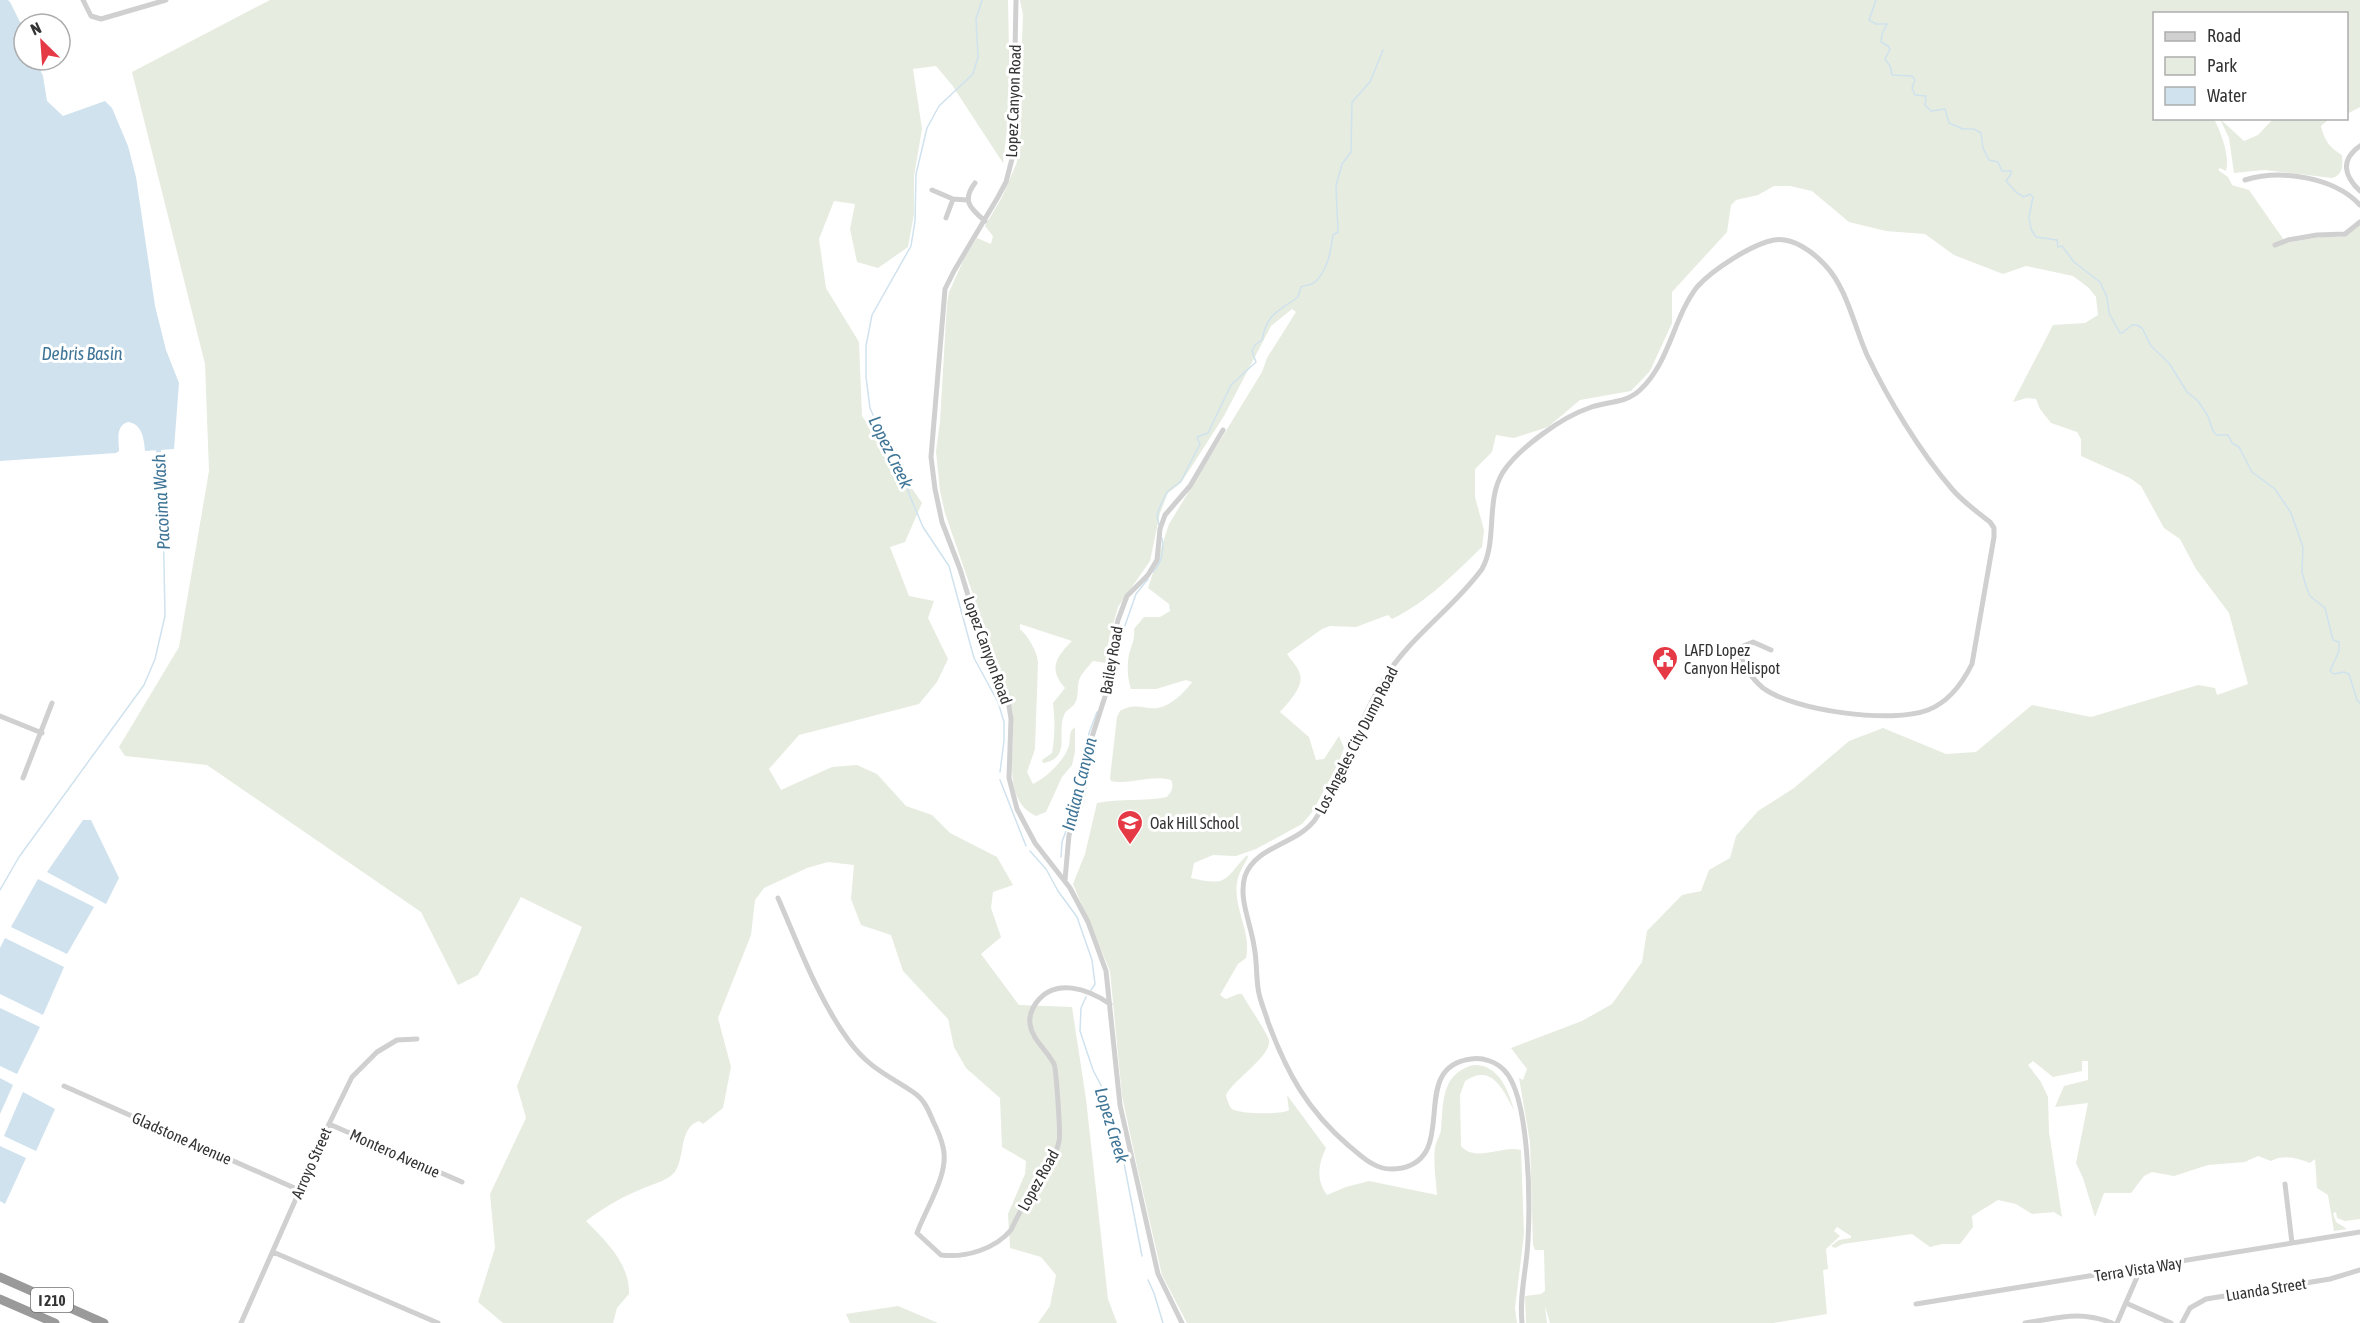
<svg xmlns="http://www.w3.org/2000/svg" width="2360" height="1323" font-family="'Asap Condensed',sans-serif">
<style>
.green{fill:#e6ecdf}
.water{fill:#cfe2ee}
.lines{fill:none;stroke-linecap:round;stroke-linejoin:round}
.stream{stroke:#cfe2ee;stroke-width:1.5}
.canal{stroke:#cfe2ee;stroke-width:5}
.minor{stroke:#d0d0d0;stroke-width:5}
.motorway{stroke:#9a9a9a;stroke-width:9}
.labels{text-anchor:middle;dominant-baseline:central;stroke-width:6;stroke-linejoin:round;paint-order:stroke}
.shield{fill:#fff;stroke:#707070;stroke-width:1.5}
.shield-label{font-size:15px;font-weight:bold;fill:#333}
.street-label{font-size:16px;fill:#333;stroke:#fff}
.poi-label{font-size:16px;fill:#333;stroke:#fff;text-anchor:start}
.water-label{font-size:18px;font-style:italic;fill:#3f7597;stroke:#fff}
</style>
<rect width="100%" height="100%" fill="#fff"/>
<path class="green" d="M270,0H1008L1010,105L1003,163L952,85L936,66L913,69L922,129L914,176V214L908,247L878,268L857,262L850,229L855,204L834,201L819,239L826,288L859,342L862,416L922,503L905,542L890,547L909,596L934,601L928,618L948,659L937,682L919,704L799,735L769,769L781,790L832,767L857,765L877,774L906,806L932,815L950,833L997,857L1013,885L993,892L991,908L1001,937L981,954L1019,1005L1072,1007L1086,1099L1108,1299L1117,1323H1038L1050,1306L1056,1275L1041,1257L1010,1248L1008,1214L1025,1174L1026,1161L1002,1147L1000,1098L966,1068L954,1047L948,1019L903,971L891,935L861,925L851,899L854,865L828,862L807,868L764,888L755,900L751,935L718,1018L731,1067L723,1108L703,1124L699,1121C679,1128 685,1155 676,1170C673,1176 663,1181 657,1183C629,1193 610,1203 586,1221C606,1241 630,1264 629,1294L617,1308L613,1323H503L478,1302L495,1248L490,1194L526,1118L517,1086L582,927L521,897L478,975L458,985L421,912L207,765L125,756L119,747L179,647L209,471L205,364L132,72Z
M1020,0H2360V107L2347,114L2346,14H2154V118L2214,119C2221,133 2230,155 2226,171L2220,168L2218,170L2228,177L2232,185L2249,190L2286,243L2321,237H2341L2360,224V1219L2345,1221L2337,1218L2336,1212L2333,1213L2336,1222L2347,1229L2334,1231L2328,1195L2317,1188L2315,1159L2310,1163C2297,1158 2284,1154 2271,1161L2258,1156L2245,1162L2208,1165L2174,1176L2152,1172L2144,1176L2131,1193H2104L2095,1217L2083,1178L2076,1163L2088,1103L2055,1107L2064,1086L2088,1080V1061H2082V1071L2053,1077L2033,1061L2028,1065L2041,1082L2048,1097L2049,1132L2062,1217L2054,1212L2032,1214L2016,1204L1998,1200L1972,1216L1973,1227L1960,1244H1942L1930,1247L1912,1234L1843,1244L1835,1248L1831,1246L1839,1240L1851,1238V1236L1837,1227L1834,1231L1840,1236L1826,1249L1828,1269L1823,1270L1827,1314L1773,1323H1550L1545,1306L1547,1323H1526L1525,1296L1541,1294L1545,1291L1544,1250H1535L1533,1245L1530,1142L1519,1078L1523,1080L1527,1069L1511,1048L1582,1021L1612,1004L1642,962L1647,931L1682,895L1701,891L1709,870L1730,858L1736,836L1758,811L1794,788L1849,741L1883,728L1946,754L1976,752L2032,705L2091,717L2198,685L2215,688L2217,695L2248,684L2229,613L2196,569L2180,539L2164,528L2141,486L2130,478L2081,456V439L2077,432L2051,423L2040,409L2036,399L2027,398L2013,402L2053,325L2085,323L2098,315L2096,297L2089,288L2073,276L2026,266L2003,274L1954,255L1925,234L1886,231L1849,222L1812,191L1790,186H1774L1758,195L1736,200L1731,205L1727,232L1672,292V323L1650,371L1631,391L1580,400L1548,427L1514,438L1496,435L1492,452L1475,469V497L1484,530L1482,547C1454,574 1427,602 1392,619L1388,615L1356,627L1330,626L1322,629L1287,654C1291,660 1298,667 1300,674C1304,687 1288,703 1280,712L1309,737L1316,760L1324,759L1339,736L1344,748L1339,762L1313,811L1302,824L1256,849L1236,856L1213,855L1194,863L1191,878C1229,887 1224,879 1247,855L1248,857C1244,865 1238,874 1237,883C1233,908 1252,933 1246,958L1238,964L1220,995L1226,999L1238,994H1242C1248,1005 1266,1031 1269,1040C1272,1056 1233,1080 1226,1095C1227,1100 1229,1106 1232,1109C1238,1114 1283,1115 1289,1110L1287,1095L1326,1148C1318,1164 1316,1180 1327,1195L1346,1187L1369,1181L1437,1195C1436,1180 1433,1162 1435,1148C1436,1141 1440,1136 1441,1130C1443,1107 1441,1079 1465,1068C1471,1065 1476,1064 1483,1066C1502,1072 1509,1093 1514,1110C1503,1090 1492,1063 1465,1081L1460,1095L1461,1146C1476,1163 1502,1145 1521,1150L1524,1234L1515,1308L1517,1323H1187L1162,1275L1137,1166L1122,1096L1110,971L1073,884L1085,854L1097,803C1121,798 1144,802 1167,797C1172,791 1174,787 1171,780C1151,774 1131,785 1111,781L1110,778L1117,717L1120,711C1136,702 1143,710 1158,708C1172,705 1184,693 1192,682L1186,680L1156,689H1131C1127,677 1127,666 1129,654C1132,645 1135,638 1134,629L1144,617H1160L1170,611L1169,604L1148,588L1169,524L1262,372L1267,358L1296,312L1292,309L1271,326L1224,416L1181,483L1168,493L1160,513L1150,561L1118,607L1109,639L1106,663L1093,661C1088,667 1081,674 1079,680C1077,687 1079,697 1075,703C1073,707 1068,709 1065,713C1055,731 1073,758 1043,763L1042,760L1052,753C1055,736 1055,721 1053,703L1065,688C1048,669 1056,657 1072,641L1020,624V629C1028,636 1037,651 1038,662L1035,749L1027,772L1033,784C1046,778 1066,759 1069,745C1071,737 1068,732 1075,727V752L1072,765L1062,777L1046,812L1036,816C998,799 1018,741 1012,708L945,513L940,491L936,451L940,422L947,303L949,292L964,259L977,238L991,244L993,236L985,226L1002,197L1017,162L1023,15Z
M2220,119L2244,141L2258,135L2273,119H2329L2321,126C2324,140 2330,148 2342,155C2343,166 2343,175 2332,178L2264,170L2234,173L2229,138Z
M898,1306L938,1323H850L846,1314Z"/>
<path class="water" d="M0,0H8L10,2L24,30V60H36L43,76L47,101L63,116L105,101L112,108L128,146L136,177L155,306L166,350L179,383L174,449L145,451C144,438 142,424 128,422C115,426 119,440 119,451L116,453L0,461Z
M83,820H91L119,878L106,904L47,872Z
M38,879L94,907L67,954L11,927Z
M5,938L64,967L43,1015L0,994V948Z
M0,1008L40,1027L17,1074L0,1066Z
M0,1078L13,1085L0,1114Z
M23,1092L55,1109L36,1151L4,1136Z
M0,1146L26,1158L5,1204L0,1201Z"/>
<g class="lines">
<path class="stream" d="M982,0L976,19L978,57L973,74L939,106L927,128L916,174L915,221L911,246L872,315L866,346V377L870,408L880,431L900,462L909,494L923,527L949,566L974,658L998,702L1004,722V741L1000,772
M1876,0L1869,20L1876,24H1887L1882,34L1881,42L1888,46L1890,49L1885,59L1890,66L1892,75L1912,76L1915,80L1912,88L1915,95L1926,96L1925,105L1931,111L1945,109L1949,123L1963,129H1974L1981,133L1983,148L1989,160L1998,162L2002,171H2011V174L2006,181L2016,192L2024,197L2030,194L2033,197L2029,217L2031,229L2036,237L2057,240L2058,247L2062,246L2074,262L2100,282L2107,297L2109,313L2120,333H2122L2132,325H2137L2142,328L2151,346L2169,363L2187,392L2198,401L2208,416L2213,431L2217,435H2228L2232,443L2239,447L2252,472L2275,489L2291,513L2303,547L2302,572L2306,586L2310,596L2325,608L2333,640L2339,642V651L2330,671L2334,674L2344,672L2349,674L2357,700L2360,703
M1159,525L1157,515L1161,504L1167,492L1181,481L1200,444L1197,437L1208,433L1231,385L1256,362L1252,351L1255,345L1262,340C1267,313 1278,312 1298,297L1301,287C1306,285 1312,285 1315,282C1328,270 1331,250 1333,235L1338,232L1336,186L1342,164L1351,152L1352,102L1370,82L1383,50
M1153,572C1162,562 1164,552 1162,538
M1108,696L1116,672L1115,654L1136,594L1148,579
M1000,780L1026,846
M1030,851L1046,869L1058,891L1077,917L1092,960L1095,984L1091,990
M1061,857L1062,842L1078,797L1089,733L1097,712
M0,890L19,857L144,685L155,659L165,616L163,511
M1086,997L1081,1008L1080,1031L1093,1070L1105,1093L1118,1132L1142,1256
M1148,1280L1154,1293L1163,1323"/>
<path class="canal" d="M158,445L163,511"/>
<path class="minor" d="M83,0L91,16L101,19L166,0
M1016,0L1013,155L1006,182L998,197L954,271L945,289L931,457L935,489L942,522L960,569L978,628L1009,706L1011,719L1009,778L1017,809L1035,843L1070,888L1088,922L1106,971L1120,1105L1158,1274L1182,1323
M2360,146C2340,160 2344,176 2360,191
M2245,180C2281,169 2334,177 2360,205
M975,183C961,201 971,209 985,221
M932,190L953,199L967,200
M946,218L953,199
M2275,245L2288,240L2317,235L2345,234L2360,222
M0,716L42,733
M23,778L52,703
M1065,880L1069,835L1082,801L1091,740L1110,681V652L1118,620L1127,596L1148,575L1157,560L1160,529L1165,515L1190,486L1223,430
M778,898C799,946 818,999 849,1041C869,1068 886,1074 913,1092C924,1099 928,1109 933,1121C937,1129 941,1138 943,1147C950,1173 926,1208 917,1233L941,1255C966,1258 995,1249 1011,1230C1016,1219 1022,1208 1028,1198C1040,1180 1055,1162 1059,1141C1061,1136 1056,1068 1054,1064C1047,1050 1032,1040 1030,1024C1029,1017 1032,1009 1036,1003C1055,977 1088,989 1110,1004
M64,1086L299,1190
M329,1124L462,1182
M2285,1184L2292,1243
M273,1252L438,1323
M2126,1303L2171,1323
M1916,1304L2360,1232
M241,1323L329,1124L352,1077L377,1052L397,1040L417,1039
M1522,1323C1519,1294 1527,1268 1528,1240C1530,1203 1530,1096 1504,1070C1496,1062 1483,1057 1471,1059C1407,1067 1460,1155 1402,1168C1392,1170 1381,1169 1373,1164C1364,1160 1357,1152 1349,1146C1307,1110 1287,1073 1268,1022C1265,1011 1259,999 1258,988C1256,974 1257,960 1254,946C1251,924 1238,898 1245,876C1256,846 1295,845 1314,821C1320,813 1324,803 1329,795C1348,758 1361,717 1383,681C1408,638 1453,609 1482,569C1498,540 1485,501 1503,472C1519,448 1562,417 1589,408C1607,401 1625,404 1640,390C1670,362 1673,318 1697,287C1712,270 1752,244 1774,240C1793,237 1813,252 1825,265C1847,288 1854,326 1867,355C1888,399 1920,452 1952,489C1962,501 1977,512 1990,522L1994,528V537L1972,664C1962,684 1949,702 1928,710C1892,724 1794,711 1763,688C1757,683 1752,677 1748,671C1743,662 1738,656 1743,646L1753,642L1771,650
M2025,1323C2059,1318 2079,1310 2112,1323
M2117,1323L2141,1268
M2182,1323L2190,1308L2206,1299L2330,1279L2360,1270"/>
<path class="motorway" d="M0,1277L104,1323
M0,1299L55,1323"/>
</g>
<defs>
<symbol id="civic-pin" viewBox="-11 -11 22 30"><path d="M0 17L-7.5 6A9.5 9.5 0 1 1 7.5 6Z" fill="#e63946" stroke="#fff"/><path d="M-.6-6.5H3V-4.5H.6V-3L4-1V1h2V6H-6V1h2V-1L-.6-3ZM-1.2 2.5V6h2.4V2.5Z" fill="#fff"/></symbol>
<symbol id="school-pin" viewBox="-11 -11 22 30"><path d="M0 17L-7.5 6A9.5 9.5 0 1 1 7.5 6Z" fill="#e63946" stroke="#fff"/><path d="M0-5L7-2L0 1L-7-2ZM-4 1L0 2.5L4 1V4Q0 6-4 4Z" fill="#fff"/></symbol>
</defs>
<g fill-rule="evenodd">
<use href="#civic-pin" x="1650" y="644" width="30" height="40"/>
<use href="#school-pin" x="1115" y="808" width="30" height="40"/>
</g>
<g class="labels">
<rect class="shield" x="31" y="1288" width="42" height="24" rx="4.5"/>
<g class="shield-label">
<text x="52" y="1300">I 210</text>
</g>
<g class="street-label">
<text transform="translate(1013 101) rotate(-88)">Lopez Canyon Road</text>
<text transform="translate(988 650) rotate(70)">Lopez Canyon Road</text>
<text transform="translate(1111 660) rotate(-80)">Bailey Road</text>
<text transform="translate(1356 740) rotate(-63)">Los Angeles City Dump Road</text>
<text transform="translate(182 1138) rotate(24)">Gladstone Avenue</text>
<text transform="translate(395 1153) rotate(24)">Montero Avenue</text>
<text transform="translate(311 1163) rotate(-66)">Arroyo Street</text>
<text transform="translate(1038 1180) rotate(-61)">Lopez Road</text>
<text transform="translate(2138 1269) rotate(-9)">Terra Vista Way</text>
<text transform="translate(2266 1289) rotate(-9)">Luanda Street</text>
</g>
<g class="poi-label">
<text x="1684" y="650">LAFD Lopez<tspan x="1684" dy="18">Canyon Helispot</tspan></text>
<text x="1150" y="823">Oak Hill School</text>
</g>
<g class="water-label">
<text x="82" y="353">Debris Basin</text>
<text transform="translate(891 452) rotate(64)">Lopez Creek</text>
<text transform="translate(161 502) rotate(-93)">Pacoima Wash</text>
<text transform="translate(1079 784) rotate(-76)">Indian Canyon</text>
<text transform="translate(1112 1125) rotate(73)">Lopez Creek</text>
</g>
</g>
<rect x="2153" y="12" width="195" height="108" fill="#ffffff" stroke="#adadad" stroke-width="1.5"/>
<rect x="2165" y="32" width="30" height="9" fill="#d0d0d0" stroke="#adadad" stroke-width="1.5"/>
<text x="2207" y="42" font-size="18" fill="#333333">Road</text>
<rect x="2165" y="57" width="30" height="18" fill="#e6ecdf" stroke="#adadad" stroke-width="1.5"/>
<text x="2207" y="72" font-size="18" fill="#333333">Park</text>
<rect x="2165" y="87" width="30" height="18" fill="#cfe2ee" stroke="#adadad" stroke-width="1.5"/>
<text x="2207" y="102" font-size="18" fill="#333333">Water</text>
<g transform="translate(42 42) rotate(335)"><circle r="28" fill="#ffffff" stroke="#adadad" stroke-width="1.5"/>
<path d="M0-4.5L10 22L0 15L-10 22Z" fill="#e63946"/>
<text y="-9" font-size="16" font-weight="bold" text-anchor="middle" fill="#333333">N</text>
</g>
</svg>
